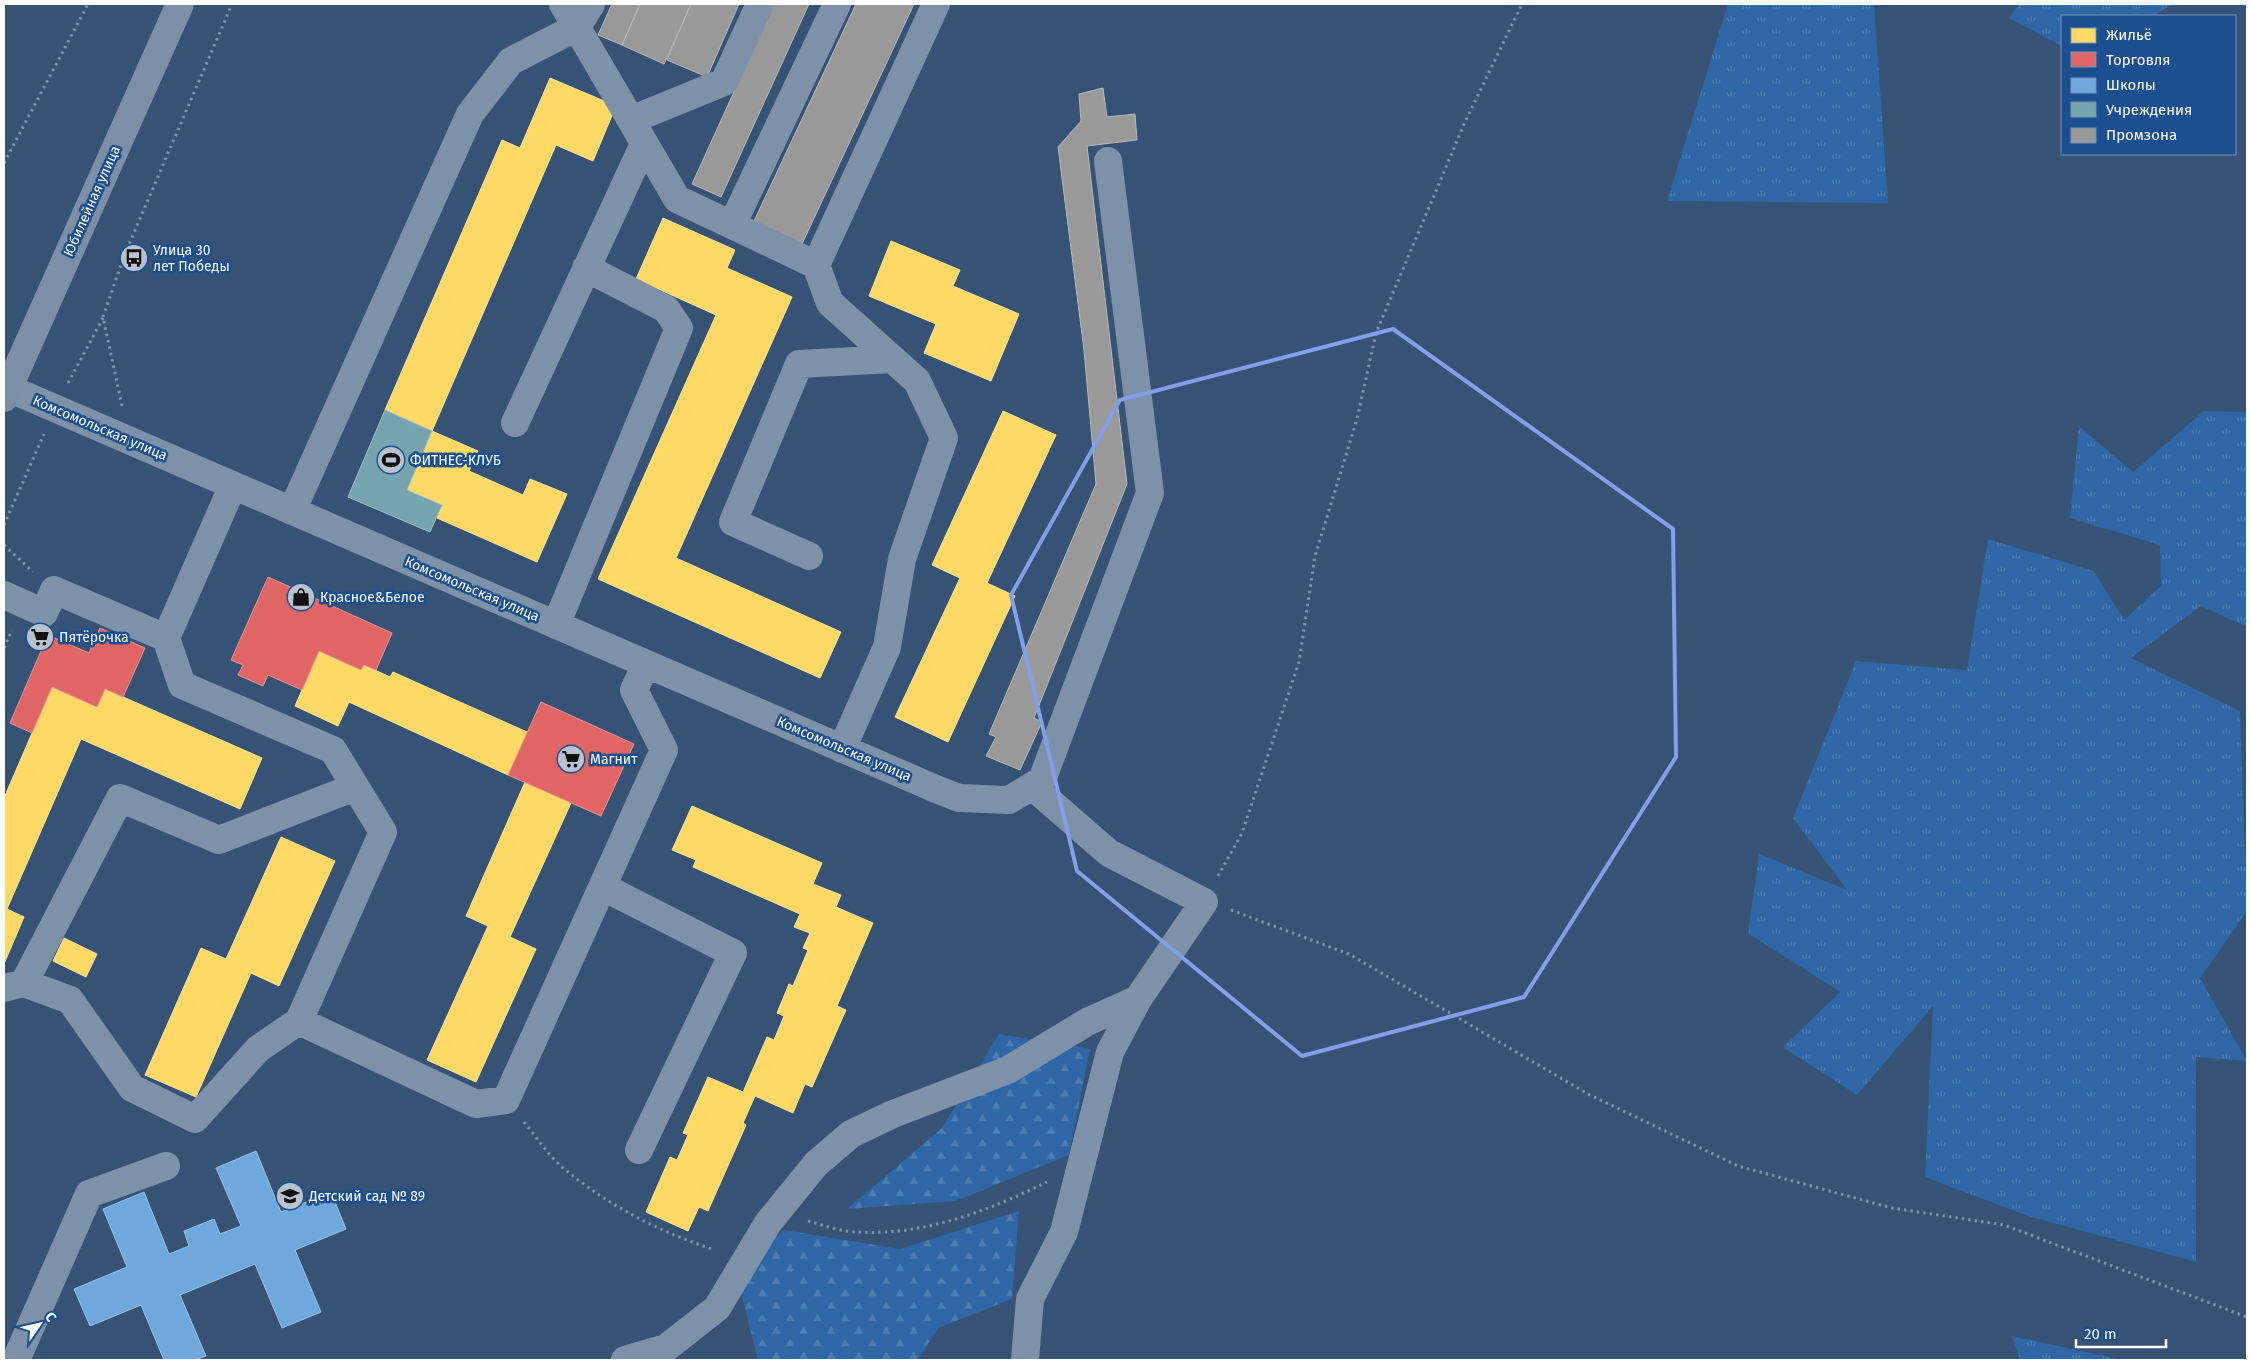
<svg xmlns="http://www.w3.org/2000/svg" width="2251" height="1364" font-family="'Fira Sans',sans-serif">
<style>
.grass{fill:url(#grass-tufts)}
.forest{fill:url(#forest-firs)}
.homes{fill:#ffd966;stroke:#ffe494}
.shops{fill:#e06666;stroke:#e99494}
.schools{fill:#6fa8dc;stroke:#9ac2e6}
.public{fill:#76a5af;stroke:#9fc0c7}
.industry{fill:#999;stroke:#b8b8b8}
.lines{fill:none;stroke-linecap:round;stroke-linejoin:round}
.path{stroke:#7d92a8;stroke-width:3;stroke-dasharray:2.5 4;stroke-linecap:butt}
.minor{stroke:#7d92a8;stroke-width:28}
.major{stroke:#7d8ea7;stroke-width:28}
.marked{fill:none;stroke:#839eea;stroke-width:4;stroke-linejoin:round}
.labels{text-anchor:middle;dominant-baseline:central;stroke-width:5;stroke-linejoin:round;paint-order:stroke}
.street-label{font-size:14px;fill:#fff;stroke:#1b4f8f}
.poi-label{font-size:14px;fill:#fff;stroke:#1b4f8f;text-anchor:start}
</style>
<defs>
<pattern id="grass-tufts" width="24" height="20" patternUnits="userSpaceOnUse" patternTransform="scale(1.25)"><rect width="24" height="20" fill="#2f66a5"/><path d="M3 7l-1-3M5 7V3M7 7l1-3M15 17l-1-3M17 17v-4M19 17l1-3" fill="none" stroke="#4e7db2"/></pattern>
<pattern id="forest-firs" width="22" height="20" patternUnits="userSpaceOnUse" patternTransform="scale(1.25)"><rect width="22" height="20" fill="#2f66a5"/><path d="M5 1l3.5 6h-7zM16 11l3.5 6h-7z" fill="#4e7db2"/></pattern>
</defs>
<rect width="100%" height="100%" fill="#365274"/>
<path class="grass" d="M1728,4H1874L1888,203L1667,201Z
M2020,4H2172L2154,16H2062V46L2009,18Z
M2204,411L2247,412V627L2201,606L2131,658L2240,711L2247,911L2200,978L2247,1061L2196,1057V1262L2028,1216L1925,1177L1933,1006L1857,1095L1783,1047L1840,992L1748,933L1759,854L1847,890L1793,818L1856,661L1967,670L1988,539L2094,571L2124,620L2161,586L2160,545L2070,518L2079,426L2133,472Z
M2012,1336L2122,1360H2020Z"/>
<path class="forest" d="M999,1034L1090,1049L1069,1155L956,1201L847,1209L942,1128Z
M1019,1211L1012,1299L938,1328L918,1360H758L736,1274L784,1230L900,1249Z"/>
<path class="homes" d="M550,78L616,106L593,161L556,145L432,431L385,410L502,140L520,148Z
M663,218L735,250L727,268L792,297L676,558L841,632L820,678L598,579L716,315L636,279Z
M891,241L960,270L953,286L1019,314L991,381L924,353L936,324L869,296Z
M1003,411L1056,435L987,583L1015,596L948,742L895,717L960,578L932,565Z
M432,431L478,451L469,471L523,495L530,479L567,494L537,562L437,518L442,505L407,490Z
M319,651L361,670L364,665L390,677L393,672L527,732L508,775L349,702L338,726L295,706Z
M52,687L97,707L105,689L262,758L240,809L81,739L7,909L24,917L4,964V798Z
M525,782L571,803L510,937L536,949L476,1082L427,1060L488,926L466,916Z
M692,806L822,863L813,884L841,895L836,907L873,923L837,1006L846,1010L812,1087L805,1084L793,1113L755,1096L743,1123L746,1125L708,1211L699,1207L688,1231L646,1212L670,1157L677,1160L688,1135L683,1133L708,1077L743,1092L767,1037L774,1040L784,1016L777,1013L789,984L793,986L808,950L803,948L810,933L794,927L800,914L693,867L696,860L672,850Z
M281,837L335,861L279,986L251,973L196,1097L145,1075L201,948L226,959Z
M64,938L97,954L86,977L53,961Z"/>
<path class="shops" d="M268,577L392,633L376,670L364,665L361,670L319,651L302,690L268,675L263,686L238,675L243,665L231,660Z
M41,625L51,629L48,635L89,653L100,628L145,648L123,697L105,689L97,707L52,687L32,733L10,723L41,651L31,646Z
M541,702L634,744L601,816L508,775Z"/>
<path class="schools" d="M256,1151L281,1212L331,1192L346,1229L295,1250L321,1312L282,1328L255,1264L180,1295L206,1356L195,1360H164L141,1305L90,1326L74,1289L127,1267L103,1209L144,1192L169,1254L189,1246L184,1231L214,1219L220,1234L241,1226L216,1168Z"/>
<path class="public" d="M385,410L432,431L407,490L442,505L430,532L348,497Z"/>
<path class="industry" d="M612,4H640L622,45L598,35Z
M640,4H691L664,64L622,45Z
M691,4H739L707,77L667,60Z
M774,4H809L721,197L692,184Z
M856,4H914L802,244L754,221Z
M1103,88L1107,117L1135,114L1137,140L1087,146L1127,484L1034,718L1042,722L1020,770L986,756L996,737L989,734L1096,484L1084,350L1058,147L1081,121L1079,94Z"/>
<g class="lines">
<path class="path" d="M4,163L88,4
M68,383L103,318
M122,406L103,317L124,256L232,4
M4,525L44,434
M4,545L33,572
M4,648L12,630
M1218,876L1242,833L1299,662L1315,556L1357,419L1376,333L1465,122L1522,4
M1231,910L1349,954L1588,1094L1738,1166L1892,1208L2004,1225L2247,1317
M524,1122C536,1136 547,1154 561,1166C605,1204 659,1232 715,1250
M808,1221C824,1225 841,1232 857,1232C923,1236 988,1211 1047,1182"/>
<path class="minor" d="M563,4L677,199L816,265L936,4
M631,120L724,82L760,4
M732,225L837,4
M816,265L830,303L917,381L944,438L902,559L887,647L842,749
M8,388L936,789L959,798L1009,800L1042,780L1150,493L1108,161
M515,423L644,144
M292,511L470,114L511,61L577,27L591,4
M809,556L733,522L799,364L893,359
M4,595L44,613L54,590L166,638
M556,625L679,328L666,309L586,268
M603,887L733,953L639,1150
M24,983L120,798L219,840L355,787
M4,988L24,983L70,1000L132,1088L195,1119L258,1049L299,1021L383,832L333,750L182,685L166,638L233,485
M299,1021L476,1104L506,1100L664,750L634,690L646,664
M16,1360L89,1194L166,1166
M625,1360L666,1348L717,1308L768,1223L816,1164L851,1134L893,1114L1008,1070L1087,1022L1138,999
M1025,1360L1030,1299L1064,1232L1110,1052L1138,999L1204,902L1109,853L1032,786"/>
<path class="major" d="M4,398L180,4"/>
</g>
<path class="marked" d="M1393,329L1673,529L1676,757L1524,997L1302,1056L1077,871L1011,595L1120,400Z"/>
<defs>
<symbol id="bus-disc" viewBox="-11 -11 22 22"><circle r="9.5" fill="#b9c2ce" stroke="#1b4f8f"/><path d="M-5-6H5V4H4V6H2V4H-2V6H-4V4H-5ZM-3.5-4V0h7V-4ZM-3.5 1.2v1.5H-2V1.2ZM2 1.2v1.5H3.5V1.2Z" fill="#111"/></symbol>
<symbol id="stadium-disc" viewBox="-11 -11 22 22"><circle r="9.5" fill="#b9c2ce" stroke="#1b4f8f"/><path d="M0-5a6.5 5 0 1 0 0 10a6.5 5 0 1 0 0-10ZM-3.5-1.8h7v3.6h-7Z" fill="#111"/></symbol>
<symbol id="shop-disc" viewBox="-11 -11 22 22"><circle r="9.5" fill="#b9c2ce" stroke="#1b4f8f"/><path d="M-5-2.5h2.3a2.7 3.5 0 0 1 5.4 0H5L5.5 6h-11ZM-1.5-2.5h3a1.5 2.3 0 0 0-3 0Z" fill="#111"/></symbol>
<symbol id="supermarket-disc" viewBox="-11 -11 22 22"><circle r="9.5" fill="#b9c2ce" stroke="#1b4f8f"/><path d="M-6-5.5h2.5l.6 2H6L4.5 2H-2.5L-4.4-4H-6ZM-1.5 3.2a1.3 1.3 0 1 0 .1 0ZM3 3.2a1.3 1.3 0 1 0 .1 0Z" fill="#111"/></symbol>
<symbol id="school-disc" viewBox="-11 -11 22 22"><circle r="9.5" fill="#b9c2ce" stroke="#1b4f8f"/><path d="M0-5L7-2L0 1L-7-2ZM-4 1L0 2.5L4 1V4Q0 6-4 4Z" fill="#111"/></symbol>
</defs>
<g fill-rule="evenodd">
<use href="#bus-disc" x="118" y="242" width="32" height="32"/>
<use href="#stadium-disc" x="375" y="444" width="32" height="32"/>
<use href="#shop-disc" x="285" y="581" width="32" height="32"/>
<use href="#supermarket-disc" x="24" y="621" width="32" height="32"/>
<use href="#supermarket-disc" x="555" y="743" width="32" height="32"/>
<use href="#school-disc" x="274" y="1180" width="32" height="32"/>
</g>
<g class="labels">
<g class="street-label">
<text transform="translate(92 201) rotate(-66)">Юбилейная улица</text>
<text transform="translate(100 428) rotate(23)">Комсомольская улица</text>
<text transform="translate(472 589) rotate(23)">Комсомольская улица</text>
<text transform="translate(844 749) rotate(23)">Комсомольская улица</text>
</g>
<g class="poi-label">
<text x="153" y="250">Улица 30<tspan x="153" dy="16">лет Победы</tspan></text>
<text x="410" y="460">ФИТНЕС-КЛУБ</text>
<text x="320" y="597">Красное&amp;Белое</text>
<text x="59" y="637">Пятёрочка</text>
<text x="590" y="759">Магнит</text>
<text x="309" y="1196">Детский сад № 89</text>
</g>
</g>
<rect width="2251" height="1364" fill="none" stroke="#ffffff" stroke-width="10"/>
<rect x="2061" y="15" width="175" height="140" fill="#1b4f8f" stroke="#7695bc"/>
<rect x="2071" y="28" width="25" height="15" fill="#ffd966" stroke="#7695bc"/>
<text x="2106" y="40" font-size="15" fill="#ffffff">Жильё</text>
<rect x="2071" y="52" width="25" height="15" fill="#e06666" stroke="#7695bc"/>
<text x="2106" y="65" font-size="15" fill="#ffffff">Торговля</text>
<rect x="2071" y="78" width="25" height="15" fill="#6fa8dc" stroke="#7695bc"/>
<text x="2106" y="90" font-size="15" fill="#ffffff">Школы</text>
<rect x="2071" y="102" width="25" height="15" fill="#76a5af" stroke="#7695bc"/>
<text x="2106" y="115" font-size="15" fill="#ffffff">Учреждения</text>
<rect x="2071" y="128" width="25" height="15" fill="#999999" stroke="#7695bc"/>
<text x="2106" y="140" font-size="15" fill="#ffffff">Промзона</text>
<g transform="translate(40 1324) rotate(56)" stroke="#1b4f8f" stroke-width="4" paint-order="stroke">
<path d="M0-4L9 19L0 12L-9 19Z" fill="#ffffff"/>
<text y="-8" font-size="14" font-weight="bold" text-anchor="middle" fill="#ffffff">С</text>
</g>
<path d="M2076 1339v8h90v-8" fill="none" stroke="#ffffff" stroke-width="2.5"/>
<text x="2084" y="1339" font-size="15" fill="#ffffff" stroke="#1b4f8f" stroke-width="4" paint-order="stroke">20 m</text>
</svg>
